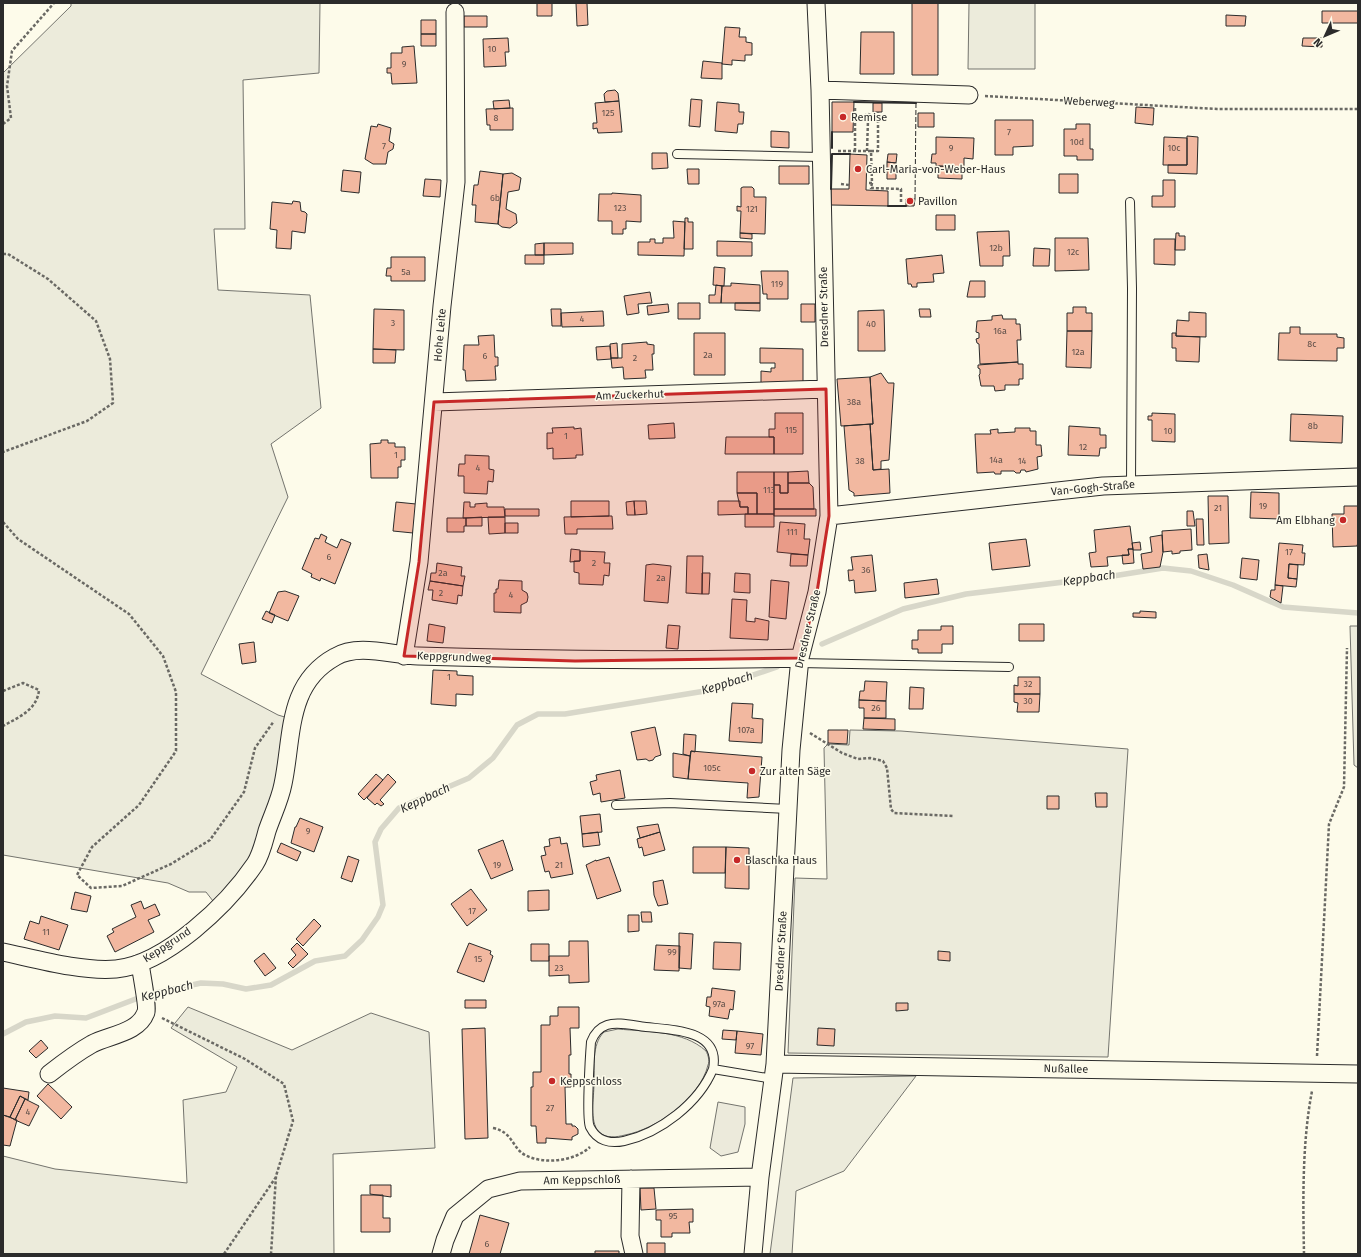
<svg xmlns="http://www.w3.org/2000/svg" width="1361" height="1257" font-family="'Fira Sans',sans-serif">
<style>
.green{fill:#ecebdb;stroke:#74746e}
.parking{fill:#eceadb;stroke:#74746e}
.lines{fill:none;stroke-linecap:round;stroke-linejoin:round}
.stream{stroke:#d8d7c9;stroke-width:5.5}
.building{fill:#f2b8a0;stroke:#2b2b2b}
.service-casing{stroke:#2b2b2b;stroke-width:10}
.minor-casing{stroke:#2b2b2b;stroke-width:19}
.path{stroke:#6a6964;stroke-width:2.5;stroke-dasharray:3 2;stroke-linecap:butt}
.service{stroke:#fdfbea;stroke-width:8}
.minor{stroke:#fdfbea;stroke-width:17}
.fence{stroke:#2b2b2b;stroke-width:1;stroke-dasharray:5 2;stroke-linecap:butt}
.wall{stroke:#2b2b2b;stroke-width:2}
.marked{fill:#c62828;fill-opacity:0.2;stroke:#c62828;stroke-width:3;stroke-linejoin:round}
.poi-dot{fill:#c62828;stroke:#fdfbea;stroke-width:1.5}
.labels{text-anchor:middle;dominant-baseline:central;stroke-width:3;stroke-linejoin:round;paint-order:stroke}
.number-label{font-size:9px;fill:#5d4e48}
.street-label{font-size:11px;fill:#2b2b2b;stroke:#fdfbea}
.poi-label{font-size:11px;fill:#2b2b2b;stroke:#fdfbea;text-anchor:start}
.water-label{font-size:12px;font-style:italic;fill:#2b2b2b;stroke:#fdfbea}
</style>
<rect width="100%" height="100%" fill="#fdfbea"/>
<path class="green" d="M71,3H320L319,73L243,80L245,229H214L218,290L310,295L321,408L271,444L288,497L201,674L278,715L288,718L277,785L251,858L229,886L213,901L206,892H189L168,883L3,855V73L71,6Z
M969,3H1035V69H968Z
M1350,626H1358V768L1354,765Z
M850,730L901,731L1128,749L1108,1057L788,1053L795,878L827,879L824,748L828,744L849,745Z
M188,1007L292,1050L371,1013L429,1032L435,1148L333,1154L334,1254H3V1156L55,1169L187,1183L183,1100L226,1092L237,1067L171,1028Z
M618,1029C647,1032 683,1030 706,1051C708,1055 710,1061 708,1065C700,1098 657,1129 625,1135C617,1137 606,1139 599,1132C589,1121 594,1098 594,1084C595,1067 591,1045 604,1032Z
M916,1076L844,1171L796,1191L792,1254H770L793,1078Z"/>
<path class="parking" d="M718,1102L745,1107V1124L738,1152L721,1156L710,1148Z"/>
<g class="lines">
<path class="stream" d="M822,644L903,609L966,594L1113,576L1163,568L1191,571L1233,585L1283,607L1358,613
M3,1034L26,1022L55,1016L86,1018L146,995L201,983L223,984L246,989L271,985L315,961L345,956L362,940L378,917L383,905L375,842L381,829L399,808L469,778L493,758L517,725L538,714H565L705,691L777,667"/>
</g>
<path class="building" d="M537,3H552V16H537Z
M576,3H587L588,25L577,26Z
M912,3H938V75H912Z
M1322,11H1358V23H1322Z
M1226,15L1246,16L1245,26H1226Z
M464,16H487V27H464Z
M421,20H436V34H421Z
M725,27L740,28L739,37H746V42L752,43V55H745V61L732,60V65L722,64Z
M861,32H894V74H860Z
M421,34H436V46H421Z
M508,38L509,52H505L506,66L484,67L483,39Z
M1303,38H1322V47L1302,46Z
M414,46L417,83L392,84L391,73H387V68H391V53H402V47Z
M703,61L722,63V79L701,78Z
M615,90L618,93L619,101L605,102L604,94L607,91Z
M691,99L702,100L700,127L689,126Z
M509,100L510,108L494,109L493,101Z
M619,101L622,132L598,133L597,128L593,129V123H597L595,103Z
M717,102L739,104V112H744L743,124H738L737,133L715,131Z
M832,102H854L853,132H832Z
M873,103H882V112H873Z
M1136,107L1154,108L1153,125L1135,123Z
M513,108V130H490V125H487L486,109Z
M918,113H934V127H918Z
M995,120H1033V146L1013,147V155H995Z
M378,124L391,128L389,141L394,144L393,149L388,152L386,164H373L365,159L371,126L377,127Z
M1076,124H1090V149H1093V160H1077V156H1064V129H1076Z
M771,131L789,132V148L771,147Z
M1187,136L1198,137L1197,174L1168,173V165H1187Z
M936,137L974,138L973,159L964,158V167L936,166V163H931L932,154H936Z
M1164,137L1187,138V165H1163Z
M652,153H667L668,168L652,169Z
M850,154L867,155L866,190L888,191V206L831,205V189H849Z
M888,154H897L896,163L887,162Z
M887,162L896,163V179H887Z
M779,166H809V184H779Z
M938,166L962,167V179L938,178Z
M687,169H699V184H688Z
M343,170L361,172L359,193L341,191Z
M480,171L503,174L498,224L475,222L476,205H472L474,185H478Z
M512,173L521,178L519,190L508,192L506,209L516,214L517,223L510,228L502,227L498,224L503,174Z
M1059,174H1078V193H1059Z
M425,179L441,180L440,197L423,196Z
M1163,180H1175V207H1152V196H1163Z
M743,187H752L754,189V197H766L765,234L740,233L741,211H737V206L741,207V188Z
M612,193L641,195V222L626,221V229H623V234H612V221H598L599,194H612Z
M906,199H915L914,206H906Z
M293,201L300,202L301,211L305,212L307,214L305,233L292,231L291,249L276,248L277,230L270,229L272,202L292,204Z
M936,215H955V230H936Z
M685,218H688V222H693V249H684Z
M673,221L685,222L684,256L638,255V242H650V239H655V243H663V238H674Z
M1009,231L1010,256H1003V266H980L977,232Z
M740,233L752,234V239L740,238Z
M1176,233H1179V236H1185V250H1175Z
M1055,238H1088L1089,270L1055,271Z
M1154,239H1175V265L1154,264Z
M717,241L752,242V256H717Z
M544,243H573V254L544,255Z
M544,243V255H535V244Z
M1034,248L1050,249L1049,266H1033Z
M525,255H544V264H525Z
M942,255L944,273L933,274L934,282L917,283V287H912L911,284H908L906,259Z
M391,257H425V281H391V276H386L387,268H391Z
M714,267L725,268L724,286L713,285Z
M761,271H788V299H767V294H763Z
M970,281H985V297H967Z
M731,283L760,285V303H721L722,286H731Z
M716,285L722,286L721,303H709V295H715Z
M650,292L652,303L638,304L639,313L627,315L624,296Z
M678,303H700V319H678Z
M735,303H760V311L735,310Z
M668,304L669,312L648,315L647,306Z
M801,304H815V322H801Z
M1073,307H1086V313H1092V331H1067V313H1073Z
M374,309L404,310V350L373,349Z
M551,309H561V326H552Z
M919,309H930L931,317H920Z
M884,310L885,351H858V311Z
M603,311L604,326L562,327L561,313Z
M1189,312L1206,313V337L1176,336L1177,320L1189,321Z
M1002,315L1003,319H1016V324H1020L1021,340H1017L1018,362L980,364L979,344L977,343L976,339L979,338V333L976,332L977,321L992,320V316Z
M1290,327H1300V334H1337V337L1344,338V348H1337V361L1278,360L1279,333H1290Z
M1067,331H1092L1091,368L1066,367Z
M694,333H725V375H694Z
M1172,333H1176V336L1200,337L1199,362L1176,361V348H1172Z
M494,335L495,357H498V366H495L496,380L466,381L465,370H463L464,345H479L478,336Z
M647,342V344L654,345V354H652L653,370H645L646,378L624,379L623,367L612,368L611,358H622V344Z
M617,343L618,358H611L610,344Z
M610,346L611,359L597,360L596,347Z
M760,348L803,349V385H761V371L771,372V368H775V363H760Z
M373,349L396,350L395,363H373Z
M1018,362V364H1023V379H1019V385H1005V390L995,391L994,386H981L979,375L980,374V369L978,368V365Z
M881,373L888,383H894L889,460L881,461V469L873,470L870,424H873L870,377Z
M870,377L873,424L841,426L837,379Z
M775,413H803V454H774V437H769V429H775Z
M1152,413L1175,414V442L1152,441V420H1148V416H1152Z
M1291,414L1343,416L1342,443L1290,441Z
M674,423L675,438L649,439L648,425Z
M870,424L873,470L889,469L890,493L854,496V493L849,490L844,426Z
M1069,426L1100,428V435H1106V448H1100L1099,456L1068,455Z
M574,427V429L581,428L583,455H576V458L553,459V448L547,449V433H553L552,428Z
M1015,428H1030V431H1036V445H1041L1042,456L1037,457L1038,469L1026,472L1025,470H1021L1020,473H1016L1014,471H1001V474H995L994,472L977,473L975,434H991L990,430L998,429V433L1015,432Z
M726,437H774V454H725Z
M381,440H388V443H395V447H405V460H401V467H398V478H371L370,444L381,443Z
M465,455L489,456V469L494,470L493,482L488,481L487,494L464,493V476H458L459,464H465Z
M808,471L809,483H788V472Z
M737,472H774V514H757V493H737Z
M774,472H788V493H780V485H774Z
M788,483H809L813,487L814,509H774V485H780V493H788Z
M1251,492L1279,493V519L1250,518Z
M737,493H757V514H748V507H740Z
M1208,496H1228L1229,543L1209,544Z
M571,501H609V516L571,517Z
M634,501H646L647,514L635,515Z
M634,501L635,515H627L626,502Z
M718,501H740V507H748V514L718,515Z
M396,502L416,504L413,533L393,531Z
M464,502H470V507H475V504L487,503V507H504L505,517L463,518Z
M1344,506H1358V542L1357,546L1333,547L1332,514H1344Z
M505,509H539V516H505Z
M774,509H816V516H774Z
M1187,511H1193L1195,526H1187Z
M745,514H774V527H745Z
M609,516H612L613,529H577V534H565L564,517Z
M482,517V526H466V518Z
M488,517H505V533L489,534Z
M447,518H466V526H464V532H447Z
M1196,519H1203L1204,545H1197Z
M780,522L805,524L804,539H810L808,555L777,552Z
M505,523H518V533H505Z
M1130,526L1133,549H1128L1129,555L1107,557L1108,566L1091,567L1089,553L1096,552L1094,530Z
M1191,529L1192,550L1180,551V553L1172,554V551L1163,552L1162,531Z
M321,534L327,537L325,542L337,548L341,539L351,543L335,584L321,578L320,581L311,577L312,574L302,569L315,538L319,539Z
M1162,535L1163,552L1160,567L1143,569L1141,554L1152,552L1150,537Z
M1026,539L1030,566L992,570L989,543Z
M1140,542L1141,550H1133L1132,543Z
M1279,543L1303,545L1302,553H1305L1304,565L1289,564L1288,578L1297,579L1296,587L1275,585Z
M571,549L580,550V561L570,562Z
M1128,549H1133L1134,563L1123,564L1122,555H1129Z
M580,551L605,552L604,563H610L609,576L604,575L603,585L579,584V573L574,572V561H580Z
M791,554L808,555L807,566H790Z
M1207,554L1209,570L1199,568L1198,555Z
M872,555L876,591L855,593L854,580L849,581L848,570H853L851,557Z
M687,556H703L702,594L686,593Z
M1242,558L1259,560L1257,580L1240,578Z
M437,563L462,567L461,576H465L463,586L430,581L431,573H436Z
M653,564L671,566L668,603L644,601L646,565Z
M1289,564L1298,565L1297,579L1288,578Z
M702,573H710L709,594H702Z
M735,573L750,574V593L734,592Z
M937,579L939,594L905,598L904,583Z
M499,580L522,581V590L527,593L528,597L527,602L521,605V613L494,612V593H496V589H498Z
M771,580L789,582L786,619L769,617Z
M430,581L463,586L462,596L458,595L457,604L432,600L433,590H428Z
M1275,585L1283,586L1281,603L1270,597L1271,590H1275Z
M285,591L299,596L288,621L269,613L278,592Z
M732,599L747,600L746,621L755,622V618L769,621L768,640L730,638Z
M266,611L275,615L272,623L262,619Z
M1140,611L1156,612V618L1133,617V613H1140Z
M429,624L445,627L443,643L427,641Z
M1019,624H1044V641H1019Z
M668,625L680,626L678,649L666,648Z
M941,626H953V644H942V653H918V649H912V640H918V630H941Z
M254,642L256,662L242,664L239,644Z
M433,670L457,671V675L473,676V695L456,694V706L431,704Z
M1018,677H1040V694H1014V685L1018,686Z
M865,681L887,682L886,701L859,700L860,691H864Z
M910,687L924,688L923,709H909Z
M1014,694H1040L1039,712H1017L1018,703L1014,702Z
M859,700L886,701V718H864V708H859Z
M732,703L753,704L752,718L763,719L762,743L729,741Z
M864,718L895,719V730L863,729Z
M655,727L661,755L655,757L653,760L649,761L646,759L637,760L631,732Z
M828,730H848L847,744L828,743Z
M684,734L696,735L695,752L691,751L690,756L683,754Z
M691,751L762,757L759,797L747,798L748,783L688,779Z
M673,753L690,756L688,779L673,777Z
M620,770L625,798L601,802L600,793L593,795L590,782L597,780L596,775Z
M376,774L383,780L364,800L358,794Z
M388,774L396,782L380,800L384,804L381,806L377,803L375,805L367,798Z
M1095,793H1107V807H1096Z
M1047,796H1059V809H1047Z
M600,814L602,832L582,834L580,816Z
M300,818L323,827L314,852L291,843L295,827H296Z
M658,824L660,832L640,838L637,827Z
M598,832L600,845L583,847L582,834Z
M660,832L665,850L644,856L642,847L639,848L637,839Z
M560,837L561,844L567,843L573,874L551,878L549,871L545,872L541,856L546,855L544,847L550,846L549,839Z
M503,840L513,870L491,879L478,850Z
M281,843L301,852L297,861L277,852Z
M693,847H726L725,873H693Z
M726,847L749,848V889L725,888Z
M348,856L359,860L352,882L341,878Z
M609,857L621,891L597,899L586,865L596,860V861Z
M663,880L668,904L658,906L654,895L653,882Z
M471,889L487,910L467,926L451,904Z
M549,890V910L528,911V891Z
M75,892L91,896L87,912L71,909Z
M141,901L144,909L155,904L160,915L148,920L154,932L115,952L107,936L114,932L112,929L136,917L131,905Z
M641,912H651L652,922H642Z
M628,915H639V931L628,932Z
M41,916L68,925L59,950L24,939L30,921L39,924Z
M314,919L321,926L303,946L296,939Z
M679,933L693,934L691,969L679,968Z
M569,941H588L589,982L569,983V975L549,976V956H569Z
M714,942L741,943L740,970L713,969Z
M297,943L308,954L293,968L288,963L296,955L291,949Z
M469,943L491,951L490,954L493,956L484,982L457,972Z
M531,944H549V961H531Z
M656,945L680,946L679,971L654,970Z
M938,951L950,952V961L938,960Z
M264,953L276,968L265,976L254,961Z
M712,988L735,991L733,1010L730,1009L728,1019L709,1016L710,1007L706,1006L707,997H711Z
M465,1000H486V1008H465Z
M896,1003H908V1010L896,1011Z
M558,1007H579V1028H570L571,1055H569V1074H571V1087H565L566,1124H572V1126H575L578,1129V1134L572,1137V1140L546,1138V1143H537L536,1126H531V1087H533V1072H541V1025H550V1016H558Z
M485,1028L488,1138L465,1139L462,1029Z
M818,1028L835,1029L834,1046L817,1045Z
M723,1030L737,1031L736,1040L722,1039Z
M737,1031L763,1034L761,1055L735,1053Z
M41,1040L48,1048L36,1058L29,1051Z
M48,1084L72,1107L61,1119L37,1096Z
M3,1088L29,1092L28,1100L20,1096L10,1117L3,1115Z
M20,1096L25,1099L15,1120L10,1117Z
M25,1099L39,1106L29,1126L15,1120Z
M3,1115L17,1120L10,1146L3,1145Z
M370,1185H391V1197L370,1194Z
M640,1188H654L656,1209L641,1210Z
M361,1195H383V1218H390V1232H361Z
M693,1209V1222H689L690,1233H672V1237H661V1220H656V1210Z
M480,1215L509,1223L500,1254H469Z
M647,1243H665V1254H647Z
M595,1251H619V1254H595Z"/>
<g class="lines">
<defs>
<path id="service" d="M677,154L821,157
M1130,202L1132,288L1131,485
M799,663L1009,667
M616,805L670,803L788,809
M713,1069C699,1103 660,1133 624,1141C610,1144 597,1141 590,1127C586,1120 590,1054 591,1042C594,1034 598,1028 607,1025C618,1021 635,1026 646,1027C673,1030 721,1030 713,1069L773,1079"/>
<path id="minor" d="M820,90L969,95
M434,402L826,389
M829,516L1103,486L1358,477
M404,656L419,562L442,306L456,182L455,12
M3,952C36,959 82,972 116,969C166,964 228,904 255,864C261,855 264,842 267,831C272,816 280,800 283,784C293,737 286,684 335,657C358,643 392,655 418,656C545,660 672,661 800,658
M775,1064L1358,1074
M49,1074C63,1063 76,1053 92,1044C109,1035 139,1033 146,1012C148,1006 141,972 140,963
M631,1179L630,1236L634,1254
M441,1254L445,1240L455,1216L488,1189L520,1181L760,1177
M753,1254L760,1177L775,1064L791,750L800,658L817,592L829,516L820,90L816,3"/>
</defs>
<use href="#service" class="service-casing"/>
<use href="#minor" class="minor-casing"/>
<path class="path" d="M985,96L1217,109H1358
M865 117a3 3 0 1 1 6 0a3 3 0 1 1-6 0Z
M855,116L865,117
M3,124L11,118L7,86L12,51L54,3
M838,151H871L872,183H867
M855,151V108
M867,151L868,120
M871,151H878V112
M872,183L871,188L901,189V204
M841,184L849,185
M3,254H8L48,279L96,321L110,359L113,403L87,421L3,452
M3,522L18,539L129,614L163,656L176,692V751L139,805L92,847L77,875L91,888L122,886L171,864L210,840L244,792L255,748L274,721
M3,691L23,683L39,690C37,710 19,717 3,726
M810,733L842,753L858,759L870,758L883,761L887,768L891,809L894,813L953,816
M162,1018L245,1059L284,1084L293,1121L276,1176L271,1254
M1317,1056L1329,824L1344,787L1347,648
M493,1128C513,1132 512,1148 525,1155C544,1165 575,1161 590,1147
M224,1254L276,1177
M1304,1254C1303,1201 1302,1143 1312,1091"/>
<use href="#service" class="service"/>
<use href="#minor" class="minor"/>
<path class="fence" d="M915,199L916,103"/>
<path class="wall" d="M854,102L916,103
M832,148V132
M831,189L832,154H850
M888,206H906"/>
</g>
<path class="marked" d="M826,389L829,516L817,592L800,658L575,661L404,656L419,562L434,402Z"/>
<g class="poi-dot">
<circle cx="843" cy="117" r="4"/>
<circle cx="858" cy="169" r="4"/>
<circle cx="910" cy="201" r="4"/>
<circle cx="1343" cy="520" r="4"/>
<circle cx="752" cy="771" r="4"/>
<circle cx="737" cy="860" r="4"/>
<circle cx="552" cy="1081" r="4"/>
</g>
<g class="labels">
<g class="number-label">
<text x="492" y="49">10</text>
<text x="404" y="64">9</text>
<text x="608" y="113">125</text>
<text x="496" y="118">8</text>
<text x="1009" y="132">7</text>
<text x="1077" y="142">10d</text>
<text x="384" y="146">7</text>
<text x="951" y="148">9</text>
<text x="1174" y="148">10c</text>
<text x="495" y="198">6b</text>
<text x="620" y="208">123</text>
<text x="752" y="209">121</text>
<text x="996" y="248">12b</text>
<text x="1073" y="252">12c</text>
<text x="406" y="272">5a</text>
<text x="777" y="284">119</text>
<text x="582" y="319">4</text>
<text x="393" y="323">3</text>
<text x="871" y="324">40</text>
<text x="1000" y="331">16a</text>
<text x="1312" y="344">8c</text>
<text x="1078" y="352">12a</text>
<text x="708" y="355">2a</text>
<text x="485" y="356">6</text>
<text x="635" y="358">2</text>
<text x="854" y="402">38a</text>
<text x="1313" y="426">8b</text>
<text x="791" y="430">115</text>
<text x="1168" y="431">10</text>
<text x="566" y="436">1</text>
<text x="1083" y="447">12</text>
<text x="396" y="455">1</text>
<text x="996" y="460">14a</text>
<text x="860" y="461">38</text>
<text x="1022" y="461">14</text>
<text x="478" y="468">4</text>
<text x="769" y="490">113</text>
<text x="1263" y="506">19</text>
<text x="1218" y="508">21</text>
<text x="792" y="532">111</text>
<text x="1289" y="552">17</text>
<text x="329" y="557">6</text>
<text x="594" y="563">2</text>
<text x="866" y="570">36</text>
<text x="443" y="573">2a</text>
<text x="661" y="578">2a</text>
<text x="441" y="593">2</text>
<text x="511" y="595">4</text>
<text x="449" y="677">1</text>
<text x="1028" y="684">32</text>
<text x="1028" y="701">30</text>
<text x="876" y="708">26</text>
<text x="746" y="730">107a</text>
<text x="712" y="768">105c</text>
<text x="308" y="831">9</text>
<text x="497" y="865">19</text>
<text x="559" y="865">21</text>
<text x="472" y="911">17</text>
<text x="46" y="932">11</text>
<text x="672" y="952">99</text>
<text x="478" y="959">15</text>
<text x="559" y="968">23</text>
<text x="719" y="1004">97a</text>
<text x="750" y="1046">97</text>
<text x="550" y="1108">27</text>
<text x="28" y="1112">4</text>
<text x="673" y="1216">95</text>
<text x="487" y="1244">6</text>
</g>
<g class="street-label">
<text transform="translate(1089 102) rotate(3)">Weberweg</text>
<text transform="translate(824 307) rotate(-91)">Dresdner Straße</text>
<text transform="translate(440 335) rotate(-85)">Hohe Leite</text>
<text transform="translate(630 395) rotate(-2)">Am Zuckerhut</text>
<text transform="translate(1093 488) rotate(-5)">Van-Gogh-Straße</text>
<text transform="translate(808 629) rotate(-77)">Dresdner Straße</text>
<text transform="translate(454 657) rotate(2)">Keppgrundweg</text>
<text transform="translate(167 945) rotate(-33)">Keppgrund</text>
<text transform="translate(781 951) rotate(-87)">Dresdner Straße</text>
<text transform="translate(1066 1069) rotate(1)">Nußallee</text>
<text transform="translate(582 1180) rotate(-1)">Am Keppschloß</text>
</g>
<g class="poi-label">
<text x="851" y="117">Remise</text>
<text x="866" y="169">Carl-Maria-von-Weber-Haus</text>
<text x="918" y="201">Pavillon</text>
<text x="1335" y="520" text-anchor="end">Am Elbhang</text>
<text x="760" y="771">Zur alten Säge</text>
<text x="745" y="860">Blaschka Haus</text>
<text x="560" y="1081">Keppschloss</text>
</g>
<g class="water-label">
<text transform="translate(1089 578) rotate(-8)">Keppbach</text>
<text transform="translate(727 683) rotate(-17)">Keppbach</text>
<text transform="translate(425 798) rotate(-25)">Keppbach</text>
<text transform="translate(167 991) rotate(-14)">Keppbach</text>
</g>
</g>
<rect width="1361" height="1257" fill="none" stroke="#2b2b2b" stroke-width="8"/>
<g transform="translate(1325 36) rotate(226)" stroke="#fdfbea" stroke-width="3" paint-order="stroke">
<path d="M0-3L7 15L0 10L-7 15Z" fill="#2b2b2b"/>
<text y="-6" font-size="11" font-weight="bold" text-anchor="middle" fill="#2b2b2b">N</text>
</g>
</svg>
